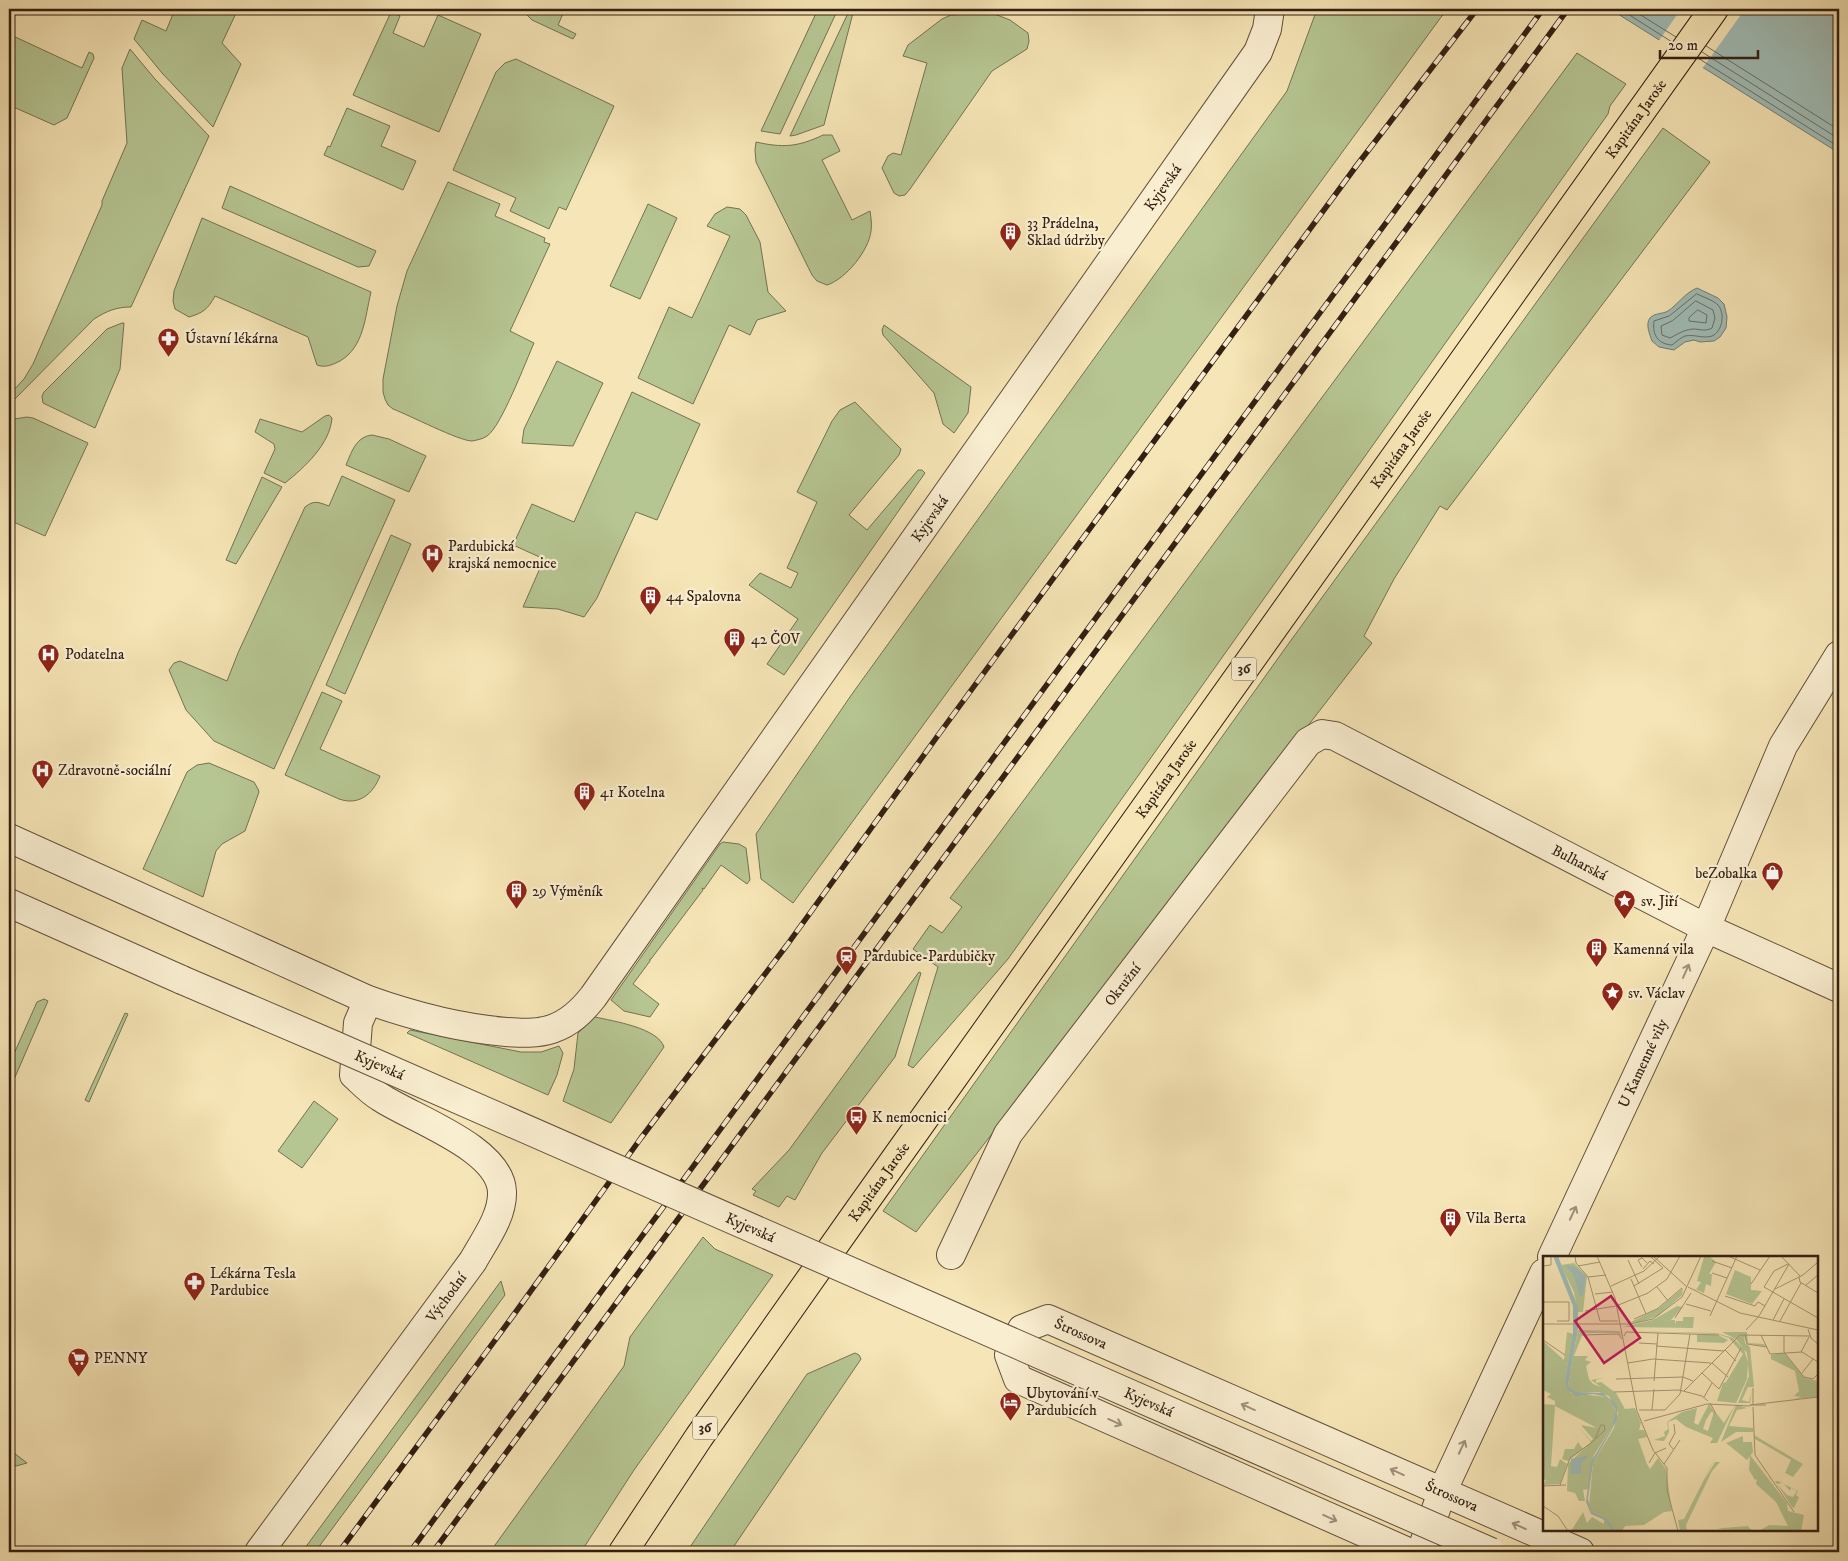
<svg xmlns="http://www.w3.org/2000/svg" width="1848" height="1561" font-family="'IM FELL DW Pica',serif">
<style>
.green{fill:#b6c693;stroke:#747253}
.water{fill:#a0bdb7;stroke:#747e75}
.pier{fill:#f6e5b6}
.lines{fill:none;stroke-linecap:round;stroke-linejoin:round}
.shore{stroke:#6a6e65;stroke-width:1}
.minor-casing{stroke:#64503c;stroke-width:30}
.major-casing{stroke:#331f13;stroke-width:30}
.minor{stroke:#f9eed0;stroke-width:28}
.major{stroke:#f6e5b6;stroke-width:28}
.rail-casing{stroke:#331f13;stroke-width:5.5}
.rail{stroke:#f9eed0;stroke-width:4;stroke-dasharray:11;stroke-linecap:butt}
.minor-bridge-casing{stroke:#64503c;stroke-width:30;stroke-linecap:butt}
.minor-bridge{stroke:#f9eed0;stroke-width:28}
.oneway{stroke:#a0917b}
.labels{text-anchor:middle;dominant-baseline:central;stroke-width:4.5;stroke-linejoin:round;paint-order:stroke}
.shield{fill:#f9eed0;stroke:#6e5d4c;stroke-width:1}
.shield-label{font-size:14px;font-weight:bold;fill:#331f13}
.street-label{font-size:15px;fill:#331f13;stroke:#f9eed0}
.poi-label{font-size:15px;fill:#331f13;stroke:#f9eed0;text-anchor:start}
.inset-river{fill:none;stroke:#a0bdb7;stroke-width:2.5}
.inset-road{fill:none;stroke:#a89675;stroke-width:1}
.view{fill:#c2185b;fill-opacity:0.15;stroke:#c2185b;stroke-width:2.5}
.inset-edge{fill:none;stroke:#331f13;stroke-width:2.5}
</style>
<rect width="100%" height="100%" fill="#f6e5b6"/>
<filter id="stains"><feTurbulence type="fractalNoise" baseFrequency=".004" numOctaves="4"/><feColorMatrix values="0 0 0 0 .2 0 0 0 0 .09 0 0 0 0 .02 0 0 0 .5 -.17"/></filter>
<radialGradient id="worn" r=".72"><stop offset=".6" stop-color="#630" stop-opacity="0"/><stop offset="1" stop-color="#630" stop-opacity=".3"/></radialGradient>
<path class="green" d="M175,9H238L222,43L241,64L213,127L162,73L134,39L142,20L166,31Z
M526,9H565L558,25L576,34L573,39L532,20L526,14Z
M818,9H838L780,134L761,131Z
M850,9H854L824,125L796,135L790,136Z
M1317,9H1447L793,903L761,879L756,834L852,694L1287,91Z
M391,12L400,16L393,33L424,47L438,15L481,34L439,132L353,95Z
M992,13L1010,20L1028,33L1029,41L1027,49L992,71L910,189L905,195L899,196L894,193L882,168L888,156L893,153L901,155L927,63L903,56L908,45L942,19L951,15Z
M11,35L82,68L89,52L93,54L94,58L67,118L54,125L9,105V88L12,81L9,80V37Z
M130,49L155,79L209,136L131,307C116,307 107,311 94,319L9,405V395L24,379L33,364L102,205V201L127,143L122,68Z
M1577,53L1626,84L1610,106L1608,114L1008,959L913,1068L908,1065L938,967L913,949L930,925L942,933L962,907L950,898L995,839Z
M516,59L614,106L566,210L559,207L549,229L510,211L516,198L453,170L496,72L505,63Z
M347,108L390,126L381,146L416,161L403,190L324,155L328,146L330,147Z
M1663,128L1710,162L1447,510L1440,506L1394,579L1364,636L1372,643L916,1232L883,1211L1289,643Z
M823,135H832L840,151L822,160L852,220L870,211C871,218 872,224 871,231C869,250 846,279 827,285L817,281L812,275L756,162L755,150L756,142C783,148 798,147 823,135Z
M448,182L500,204L495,216L545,238L544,242L550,244L510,331L534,343C526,361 501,427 487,436C483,439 477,440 472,441C459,441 409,415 393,409L388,405L385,399L383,392V379L397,306L407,271Z
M230,186L376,251L369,266L358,267L222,208Z
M648,204L677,218L640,299L610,286Z
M727,207L740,209L746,215L760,242L768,292L786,311L757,320L750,335L729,325L693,404L638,378L669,307L692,318L730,236L707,226L715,214Z
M202,218L371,292C365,317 364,347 340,361C332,365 325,368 317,365L308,337L215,296C208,309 203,313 189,317L175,309L173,301L174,291Z
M122,323H124L120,369L95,428L43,403L42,396L44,392L107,329Z
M884,325L971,387L968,413L954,433L943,424L934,393L883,335L882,330Z
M557,361L603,383L573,446L522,443L524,429Z
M632,392L700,424L657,520L636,512L597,598L584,617L558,609L523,607L544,559L513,545L532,504L574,522Z
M855,402L901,449L899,455L849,515L867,530L918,470H922L925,473L784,675L767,664L798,619L749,585L760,573L791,588L798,573L787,568L817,502L797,492L832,421L840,410Z
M329,415L332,418C330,444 305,467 285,483L264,473L275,449L274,444L255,432L260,419L302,432L325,416Z
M27,417L33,418L88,443L45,536L9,520V430L14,419Z
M372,435L389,439L426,456L409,492L346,465C352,451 356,437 372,435Z
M342,476L395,500L274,769L214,741L186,710L169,670L174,663L180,661L227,681L238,653L305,507C314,500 318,502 329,506Z
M262,477L282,487L236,564L226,560Z
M391,535L411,544L345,694L326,685Z
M322,692L342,701L320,749L380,776C373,794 359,806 339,799L285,775Z
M209,763L254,782L258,789L259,792L245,831L222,844L216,851L203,897L143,869L187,772L197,765Z
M723,842L739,844L746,848L750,880L747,884L721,865L704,889L702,888L703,890L651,959H650V961L633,984L659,1004L650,1017L624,1011L611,1000L720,844Z
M919,972L921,973L895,1057L822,1153L795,1200L787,1196L779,1207L753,1195L756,1191L752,1189L789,1150Z
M44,999L48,1001L9,1091V1065L37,1002Z
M125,1013L128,1014L89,1102L85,1100Z
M595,1017C613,1021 658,1028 664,1047L611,1123L563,1101L574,1069L578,1033Z
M410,1030L521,1052H541L559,1046L563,1053L557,1075L548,1095L407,1033Z
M314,1101L338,1119L302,1168L278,1151Z
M703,1237L715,1249L773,1275L634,1470L581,1552H490L624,1366L630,1337Z
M501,1281L505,1295L315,1552H302Z
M855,1353L859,1355L861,1359L730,1552H688V1550L807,1374Z
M9,1449L27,1463L16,1466L9,1464Z"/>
<path class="water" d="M1610,9H1839V153Z
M1697,288L1718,298L1724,304L1727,317L1726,328L1720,337L1714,341L1700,342L1694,340L1685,342L1674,350L1659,347L1652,341C1650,335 1645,324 1650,318C1654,313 1663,314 1668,311C1678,304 1685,293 1697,288Z"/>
<path class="pier" d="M1681,9H1745L1702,69L1658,42Z"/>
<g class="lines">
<path class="shore" d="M1620,9L1672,42
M1631,9L1676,37
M1706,46L1839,130
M1702,52L1839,139
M1698,58L1839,147
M1697,294C1703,297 1713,300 1718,305C1725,313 1723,331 1712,336C1703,339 1695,334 1685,336C1680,338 1676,342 1672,345C1658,344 1652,335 1654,321L1669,316Z
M1696,301L1713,310L1715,318L1712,328C1705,332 1700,329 1693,329C1683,330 1678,334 1670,338L1662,335L1661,326L1672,321Z
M1698,310L1707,315L1706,323L1689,321V318Z"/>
<defs>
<g id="minor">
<path id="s1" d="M9,838L368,1000C413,1016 458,1028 506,1032C521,1033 537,1034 552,1029C570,1023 582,1011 593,997L1258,52L1267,29L1270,9"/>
<path d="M9,903L182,980"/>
<path id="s2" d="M951,1255L1008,1134L1308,742L1322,734L1335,736L1706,928L1839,988"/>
<path id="s3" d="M1552,1257L1706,928L1783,746L1839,655"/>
<path id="s4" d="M259,1552L473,1261C484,1241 503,1216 502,1192C501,1148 411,1118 380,1097C370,1091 362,1082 354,1075L358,1023L368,1000"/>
<path id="s5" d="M1408,1552L1018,1379L1009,1355L1022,1329L1048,1319L1580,1552"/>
<path d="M1421,1552L1442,1492L1544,1273"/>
</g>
<g id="major">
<path id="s6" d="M623,1552L699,1437L859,1210L1714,9"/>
</g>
</defs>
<use href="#minor" class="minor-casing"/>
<use href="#major" class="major-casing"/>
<use href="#minor" class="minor"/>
<use href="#major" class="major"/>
<defs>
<path id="rail" d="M339,1552L515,1313L641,1138L787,945L939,734L1357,165L1477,9
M410,1552L1543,9
M433,1552L1568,9"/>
</defs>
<use href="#rail" class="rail-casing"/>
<use href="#rail" class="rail"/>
<defs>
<g id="minor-bridge">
<path id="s7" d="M182,980L334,1045L1491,1552"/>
</g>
</defs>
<use href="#minor-bridge" class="minor-bridge-casing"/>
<use href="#minor-bridge" class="minor-bridge"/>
</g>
<defs><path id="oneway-shaft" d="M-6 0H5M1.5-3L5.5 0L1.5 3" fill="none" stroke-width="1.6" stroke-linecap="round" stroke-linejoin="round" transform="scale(1.25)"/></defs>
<g class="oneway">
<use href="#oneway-shaft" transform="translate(1686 971) rotate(-66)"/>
<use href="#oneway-shaft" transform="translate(1573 1213) rotate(-65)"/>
<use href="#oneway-shaft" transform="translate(1248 1407) rotate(-156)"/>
<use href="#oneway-shaft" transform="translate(1115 1422) rotate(24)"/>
<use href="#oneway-shaft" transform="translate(1462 1447) rotate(-65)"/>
<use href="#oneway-shaft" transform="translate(1397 1472) rotate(-156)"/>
<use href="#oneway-shaft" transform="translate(1330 1518) rotate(24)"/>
<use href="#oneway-shaft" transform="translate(1519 1526) rotate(-156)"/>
</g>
<defs>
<symbol id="building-pin" viewBox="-11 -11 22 30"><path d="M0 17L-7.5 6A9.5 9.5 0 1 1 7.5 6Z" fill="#8f2418" stroke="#f9eed0"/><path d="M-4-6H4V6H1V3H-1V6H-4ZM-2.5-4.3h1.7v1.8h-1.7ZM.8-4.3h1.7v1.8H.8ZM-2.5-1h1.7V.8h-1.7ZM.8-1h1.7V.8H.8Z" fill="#fff"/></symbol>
<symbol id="pharmacy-pin" viewBox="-11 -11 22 30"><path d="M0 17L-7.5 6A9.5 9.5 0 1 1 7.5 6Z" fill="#8f2418" stroke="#f9eed0"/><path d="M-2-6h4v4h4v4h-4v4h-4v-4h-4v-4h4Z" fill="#fff"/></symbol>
<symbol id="hospital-pin" viewBox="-11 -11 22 30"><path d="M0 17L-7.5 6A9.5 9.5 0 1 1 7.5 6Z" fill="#8f2418" stroke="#f9eed0"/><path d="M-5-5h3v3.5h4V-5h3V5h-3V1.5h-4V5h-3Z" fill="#fff"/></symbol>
<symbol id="shop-pin" viewBox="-11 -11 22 30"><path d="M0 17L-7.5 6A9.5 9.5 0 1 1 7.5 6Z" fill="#8f2418" stroke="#f9eed0"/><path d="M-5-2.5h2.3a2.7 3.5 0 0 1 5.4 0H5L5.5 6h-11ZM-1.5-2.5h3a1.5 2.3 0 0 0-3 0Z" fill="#fff"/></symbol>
<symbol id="sight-pin" viewBox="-11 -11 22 30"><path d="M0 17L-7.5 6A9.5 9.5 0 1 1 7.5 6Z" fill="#8f2418" stroke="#f9eed0"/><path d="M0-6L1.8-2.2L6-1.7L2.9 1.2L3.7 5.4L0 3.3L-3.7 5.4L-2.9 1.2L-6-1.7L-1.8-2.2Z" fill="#fff"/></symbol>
<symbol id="station-pin" viewBox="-11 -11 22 30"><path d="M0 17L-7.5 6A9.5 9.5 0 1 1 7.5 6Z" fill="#8f2418" stroke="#f9eed0"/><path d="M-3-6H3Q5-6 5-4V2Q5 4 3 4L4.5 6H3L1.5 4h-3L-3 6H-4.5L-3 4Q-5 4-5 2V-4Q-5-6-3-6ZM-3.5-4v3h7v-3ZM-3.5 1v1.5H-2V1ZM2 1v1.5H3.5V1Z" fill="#fff"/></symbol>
<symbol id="bus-pin" viewBox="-11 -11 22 30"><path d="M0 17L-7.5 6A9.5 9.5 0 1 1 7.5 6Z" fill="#8f2418" stroke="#f9eed0"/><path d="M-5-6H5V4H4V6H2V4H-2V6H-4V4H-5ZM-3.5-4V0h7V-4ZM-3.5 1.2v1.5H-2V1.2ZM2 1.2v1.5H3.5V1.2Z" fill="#fff"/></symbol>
<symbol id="supermarket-pin" viewBox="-11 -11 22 30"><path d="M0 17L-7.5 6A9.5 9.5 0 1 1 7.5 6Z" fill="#8f2418" stroke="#f9eed0"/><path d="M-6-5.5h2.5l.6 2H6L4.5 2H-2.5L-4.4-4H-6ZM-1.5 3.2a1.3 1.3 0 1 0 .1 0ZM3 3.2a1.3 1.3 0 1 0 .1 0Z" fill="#fff"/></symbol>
<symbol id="hotel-pin" viewBox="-11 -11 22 30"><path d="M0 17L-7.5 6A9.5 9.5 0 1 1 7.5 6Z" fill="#8f2418" stroke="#f9eed0"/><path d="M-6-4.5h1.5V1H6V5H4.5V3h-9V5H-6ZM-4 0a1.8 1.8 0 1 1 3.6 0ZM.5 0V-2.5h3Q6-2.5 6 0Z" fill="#fff"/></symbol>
</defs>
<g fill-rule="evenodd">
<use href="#building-pin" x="998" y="220" width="25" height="34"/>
<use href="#pharmacy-pin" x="156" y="326" width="25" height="34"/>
<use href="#hospital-pin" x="420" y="542" width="25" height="34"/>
<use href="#building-pin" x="638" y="584" width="25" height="34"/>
<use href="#building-pin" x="722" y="626" width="25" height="34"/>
<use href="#hospital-pin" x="36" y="642" width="25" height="34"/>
<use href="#hospital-pin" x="30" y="758" width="25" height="34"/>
<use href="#building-pin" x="572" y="780" width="25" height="34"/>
<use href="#shop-pin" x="1760" y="860" width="25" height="34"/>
<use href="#building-pin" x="504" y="878" width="25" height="34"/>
<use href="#sight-pin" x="1612" y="888" width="25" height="34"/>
<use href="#building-pin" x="1584" y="936" width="25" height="34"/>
<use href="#station-pin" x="834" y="944" width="25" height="34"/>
<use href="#sight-pin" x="1600" y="980" width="25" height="34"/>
<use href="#bus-pin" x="844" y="1104" width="25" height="34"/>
<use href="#building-pin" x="1438" y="1206" width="25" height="34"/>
<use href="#pharmacy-pin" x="182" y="1270" width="25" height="34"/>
<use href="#supermarket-pin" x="66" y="1346" width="25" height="34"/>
<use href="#hotel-pin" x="998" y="1390" width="25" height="34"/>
</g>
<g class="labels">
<g class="shield">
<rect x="1231.5" y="657.5" width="25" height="23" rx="4"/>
<rect x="692.5" y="1416.5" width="25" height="23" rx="4"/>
</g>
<g class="shield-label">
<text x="1244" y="669">36</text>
<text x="705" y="1428">36</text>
</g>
<g class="street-label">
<text stroke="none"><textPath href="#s6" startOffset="1755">Kapitána Jaroše</textPath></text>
<text stroke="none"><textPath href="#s1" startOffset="1625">Kyjevská</textPath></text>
<text stroke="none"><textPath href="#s6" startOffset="1350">Kapitána Jaroše</textPath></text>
<text stroke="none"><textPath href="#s1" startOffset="1220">Kyjevská</textPath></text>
<text stroke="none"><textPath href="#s6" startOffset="945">Kapitána Jaroše</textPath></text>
<text stroke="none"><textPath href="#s2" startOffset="932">Bulharská</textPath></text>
<text stroke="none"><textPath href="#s2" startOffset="322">Okružní</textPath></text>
<text stroke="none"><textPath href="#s3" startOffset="214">U Kamenné vily</textPath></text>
<text stroke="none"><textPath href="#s7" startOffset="215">Kyjevská</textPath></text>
<text stroke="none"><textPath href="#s6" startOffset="450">Kapitána Jaroše</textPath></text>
<text stroke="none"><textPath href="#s7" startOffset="620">Kyjevská</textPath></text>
<text stroke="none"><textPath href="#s4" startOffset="316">Východní</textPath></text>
<text stroke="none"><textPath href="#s5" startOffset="545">Štrossova</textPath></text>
<text stroke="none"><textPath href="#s7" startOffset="1055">Kyjevská</textPath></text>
<text stroke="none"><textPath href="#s5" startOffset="950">Štrossova</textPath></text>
</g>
<g class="poi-label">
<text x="1027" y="223">33 Prádelna,<tspan x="1027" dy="17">Sklad údržby</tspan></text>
<text x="185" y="338">Ústavní lékárna</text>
<text x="448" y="546">Pardubická<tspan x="448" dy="17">krajská nemocnice</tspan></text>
<text x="666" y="596">44 Spalovna</text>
<text x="751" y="639">42 ČOV</text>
<text x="65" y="654">Podatelna</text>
<text x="58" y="770">Zdravotně-sociální</text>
<text x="600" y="792">41 Kotelna</text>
<text x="1757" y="873" text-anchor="end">beZobalka</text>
<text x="532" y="891">29 Výměník</text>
<text x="1641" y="901">sv. Jiří</text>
<text x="1613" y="949">Kamenná vila</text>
<text x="863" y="956">Pardubice-Pardubičky</text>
<text x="1628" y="993">sv. Václav</text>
<text x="872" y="1117">K nemocnici</text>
<text x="1466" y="1218">Vila Berta</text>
<text x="210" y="1273">Lékárna Tesla<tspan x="210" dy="17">Pardubice</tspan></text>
<text x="94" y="1358">PENNY</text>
<text x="1026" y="1393">Ubytování v<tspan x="1026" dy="17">Pardubicích</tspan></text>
</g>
</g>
<g transform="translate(1543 1256)">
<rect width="275" height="275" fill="#f6e5b6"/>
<path d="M166,0L173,6L166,18H169L168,30L163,28L161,37L152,33L149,31L153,34L158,26L154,25L161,1ZM31,7L44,20L40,56H35L31,36L18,9ZM192,14L208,21V34L219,35L209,48L183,38ZM140,32L139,39L115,60L94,67L79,66H88L116,52ZM134,50L140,51L128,64H132V69L133,65H140V61H151L150,72L79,71L110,64ZM35,74L77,75L79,81L75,77H40L31,100H45L42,104L48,106L43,110L46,123L50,128L58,131L48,124L60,122L53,124V127L58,126L73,137L82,153L92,152L98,167L96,174H101L104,181L95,183L104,208L107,213L115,202L123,213L129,255L121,256L101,269L82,270L79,275H71L61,261L48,255L46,250L50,207L71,172L75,157L66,140L56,136H34L25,130ZM83,75L173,77L190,82L201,93L205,107L204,123L193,147L174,145L180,127L183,126L200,98L186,82L174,78ZM24,76L30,78L22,123L28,137L64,141L74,156L69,171L51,199L45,233L40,234L42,245H36L32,237L24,235L25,208L48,186L36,171L48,185L50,183L38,169L54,172L12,150L8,210L14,211L17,203L24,208L17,228L1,229L3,224L0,223V148L12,149V145L4,141L8,138L0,134V85L21,104ZM179,76H204L205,87L221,88L223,90L206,88L204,87L201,80L202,87L207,91L211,131H205L199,144L206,146L209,134L207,147H195L206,120L204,97L193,83ZM154,79H175L185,84L181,87L154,86ZM241,97L262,122L275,125V141L251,143L258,141L251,140L256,135L252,115L228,103V99ZM166,148L172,157L168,156L163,164L160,173L165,175L170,159L174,158L181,167L192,149L174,187H167L170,182L143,171L133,163L125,166L126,176L121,185L111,184L122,180L121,176L125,173L124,166L139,156L154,152L151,167L155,169ZM193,149L204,152L194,154L186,170L210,172V176H193L178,186ZM211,179L260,208L250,221L242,217L248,204L212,183ZM200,180V186H209L210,196L204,204L183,187ZM35,186L40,193L25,205L19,203L22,193H31ZM174,198L161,225L172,206H177L169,215L143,269L144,275H137L135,264L141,263ZM207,199L244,247L245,255L261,259L258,275H216L226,269L245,270L233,246L213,228L214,223L212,224L206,214ZM232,225H235L239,227L234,228L244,239L250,241L254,235L248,232L247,235L241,228L255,235L253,239L256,241L251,252L249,251ZM40,256L44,267L49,261L61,268V263L70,275H28ZM205,270L209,275L174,273L180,272Z" fill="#b6c693"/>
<path d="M10,0H15L35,51V73L25,130L34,136L60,137L74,149V164L50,207L45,243L48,255L61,261L69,269L71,275L64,265L48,258L43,246L48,206L69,171L73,154L64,141L50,138L33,140L24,133L22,123L30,76V50ZM22,10H31L43,20L40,40H37L30,17ZM46,199L38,208V218H27L28,203Z" fill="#a0bdb7"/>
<path class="inset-river" d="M61,262L71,275"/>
<path class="inset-road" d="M32,0L33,7L45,21L57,65H75M54,0L72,42L94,155L110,194L124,212V234L135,275M110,0L144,31M185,0L217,14M238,0L257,20M85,4L96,28M169,5L189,12M245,8L231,15L221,31L275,62M0,10L8,9V0M35,10L57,6M99,11L95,4L99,2L104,7M100,13L107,5L111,8M169,17L184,22M45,21L63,19M256,21L257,26L275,37M88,23L103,58M208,28L227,0M263,29L275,19M68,30L101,15L117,0M91,30L120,12L108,1M114,31L125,45M145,31L197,57L275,74M232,33L260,19L275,6M52,38L70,36M182,40L212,50L215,46L222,50M0,46H26V65H14M143,48L168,55M42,55L73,50L105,37L124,23L137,0M167,60L194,0M132,62L148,37M91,63L114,53L139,32M230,64L241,43M237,65L258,27M0,68H87L110,63L139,41L158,0M265,73L268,82L275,88M203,74L216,60L246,8M39,79L75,78L79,83M202,79L204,88L224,91M218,79L227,98L259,96L275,106M81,80L83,76L176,79M241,80V96L261,121L270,123L275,118M0,84L22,99M96,87L114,88M113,90L181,95M182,94L193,105M258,96L266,81M85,107L110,103L168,107M169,107L185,121M159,117L176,133L198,92M259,117L270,103M73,123L140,121L150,125M111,125L115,77M210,132V148M141,135L197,79L267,80M71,136L136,134L159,140L165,145M161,141L169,127M167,147L173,158H170M223,149H207L275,141M210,151L212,199L251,256M96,154H122L137,138L147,78M109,154L111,133M101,165L164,148L207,150M131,194L126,188L132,177L131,168M106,207L112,197L123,192M121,208L137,184M17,229L27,202L48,187L62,174L61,169H58L52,183M0,230L23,229M0,250L15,260L25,275"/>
<path class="view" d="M68,40L97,82L61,107L32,65Z"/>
<rect width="275" height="275" class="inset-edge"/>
</g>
<rect width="1848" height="1561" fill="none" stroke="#f6e5b6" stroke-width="30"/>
<rect x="10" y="10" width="1828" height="1541" fill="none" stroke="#331f13" stroke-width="2.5"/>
<rect x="15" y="15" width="1818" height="1531" fill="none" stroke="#331f13"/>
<path d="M1660 50v8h98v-8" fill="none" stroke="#331f13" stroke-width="2.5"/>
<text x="1668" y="50" font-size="15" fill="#331f13" stroke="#f9eed0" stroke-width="4" paint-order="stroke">20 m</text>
<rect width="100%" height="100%" filter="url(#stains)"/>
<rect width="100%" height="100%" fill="url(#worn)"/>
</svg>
